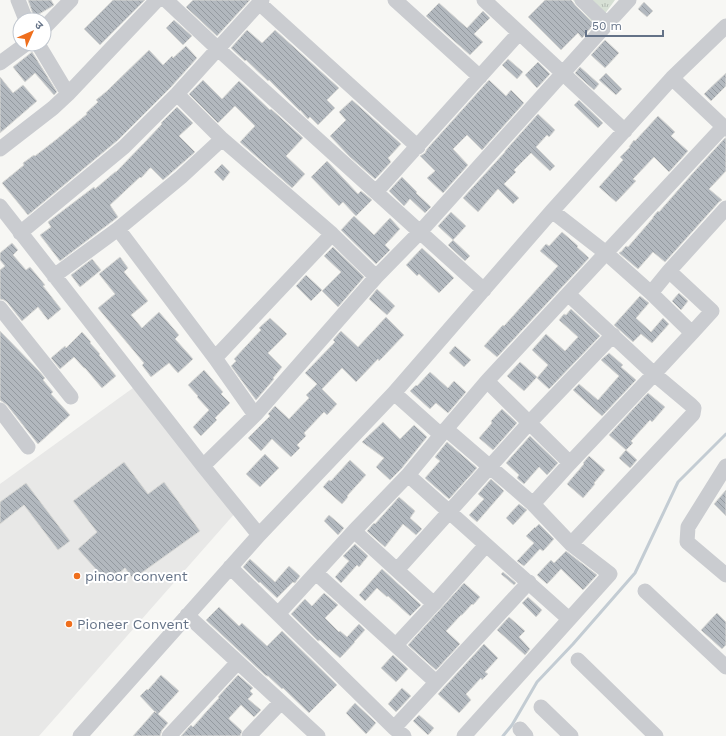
<svg xmlns="http://www.w3.org/2000/svg" width="726" height="736" font-family="'Work Sans','Noto Sans Devanagari',sans-serif">
<style>
.built{fill:#e8e8e7}
.park{fill:url(#park-tufts)}
.lines{fill:none;stroke-linecap:round;stroke-linejoin:round}
.stream{stroke:#c3ccd3;stroke-width:3}
.building{fill:url(#building-back-hatch);stroke:#d9d9d6}
.minor{stroke:#caccd0;stroke-width:15}
.poi-dot{fill:#ef6e1c;stroke:#fff;stroke-width:1.5}
.labels{text-anchor:middle;dominant-baseline:central;stroke-width:4;stroke-linejoin:round;paint-order:stroke}
.poi-label{font-size:14px;fill:#647287;stroke:#fff;text-anchor:start}
</style>
<defs>
<pattern id="park-tufts" width="24" height="20" patternUnits="userSpaceOnUse"><rect width="24" height="20" fill="#d7e0d5"/><path d="M3 7l-1-3M5 7V3M7 7l1-3M15 17l-1-3M17 17v-4M19 17l1-3" fill="none" stroke="#b2bab2"/></pattern>
<pattern id="building-back-hatch" width="6" height="6" patternUnits="userSpaceOnUse"><rect width="6" height="6" fill="#b2b8be"/><path d="M-1 5l2 2M0 0l6 6M5-1l2 2" fill="none" stroke="#949aa0"/></pattern>
</defs>
<rect width="100%" height="100%" fill="#f7f7f4"/>
<path class="built" d="M133,388L236,512L39,736H0V484Z"/>
<path class="park" d="M573,0H615L596,26Z"/>
<g class="lines">
<path class="stream" d="M503,736L512,725L537,682L573,644L635,573L678,482L726,434"/>
</g>
<path class="building" d="M28,0H51L54,5L51,7L34,17Z
M113,0H145L100,45L84,29Z
M193,0H250L217,36L186,7Z
M545,0H571L576,6L594,24L582,38L578,33L561,50L528,17Z
M644,2L653,11L647,17L638,9Z
M439,3L467,28L483,11L490,18L474,34L483,42L470,55L426,16Z
M174,20L192,36L183,45L166,28Z
M247,30L262,43L275,30L339,88L327,100L335,108L318,125L310,117L308,119L300,110V111L269,80L268,81L246,60L245,61L231,48Z
M605,40L619,53L605,68L591,55Z
M186,46L197,58L170,88L118,140L28,215L2,183L24,165L23,163L34,155L35,156L57,139L87,114L86,113L98,102L96,100L107,91L149,50L163,65L172,56L173,58Z
M32,52L57,92L54,95L35,73L25,82L13,67Z
M508,59L523,72L517,79L502,65Z
M538,62L550,74L537,88L525,75Z
M580,67L599,84L594,90L575,73Z
M606,73L622,89L616,95L599,80Z
M726,73V86L711,101L704,94Z
M0,77L13,93L23,85L37,101L0,133Z
M203,80L222,99L239,81L250,91L270,110L271,109L303,138L286,156L305,174L292,188L240,142L255,126L235,106L218,123L189,94Z
M489,80L506,96L511,90L524,103L482,150L467,135L453,149L468,165L443,193L427,178L435,171L420,156L425,153L427,149Z
M352,100L401,144L388,158L391,162L375,179L350,157L330,136L346,120L339,112Z
M579,100L603,123L598,128L574,105Z
M177,107L193,123L179,136L195,152L163,180L151,168H150L141,178L140,177L110,205L118,217L60,261L40,235L51,227L48,222L94,187L95,189L115,172H116L145,142L162,124L161,123Z
M538,114L555,130L549,137L547,135L536,147L555,166L550,171L531,153L514,170L516,172L504,184L519,198L513,204L498,189L478,212L463,198L505,152V151Z
M658,116L675,132L671,136L688,151L669,172L654,157L633,179L636,181L616,202L599,187L623,160L620,157L630,147H629L634,140L635,141Z
M725,138H726V171L709,189L722,200L719,202L665,262L653,252L638,269L619,253L620,252H621L626,246L628,247L653,218V217L658,211L659,212L666,204L693,173Z
M327,161L358,194L361,191L372,200L356,216L343,202L339,206L311,177Z
M222,164L230,172L223,181L214,172Z
M402,177L417,192L416,193L431,207L425,213L410,199L404,206L389,191Z
M451,212L466,226L453,240L438,226Z
M354,216L374,235L390,218L400,229L385,245L390,250L376,264L341,230Z
M562,232L578,246L577,247L589,258L497,357L484,346L503,325L504,326L558,266L540,251L546,244L549,246Z
M453,240L470,256L465,261L448,245Z
M12,243L18,250L13,255L26,270L30,267L45,285L43,286L61,309L48,320L38,307L22,321L7,302L4,300L0,299V270L5,266L0,260V253Z
M333,247L364,277L338,307L322,291L341,272L324,256Z
M422,248L454,278L439,293L419,274L417,276L406,265Z
M120,257L128,268L124,272L148,301L131,315L142,328L159,312L179,335L175,339L193,359L178,373L169,363L151,377L142,365L144,363L98,308L115,294L99,274Z
M92,259L101,270L80,287L71,275Z
M306,275L322,290L311,301L296,286Z
M377,289L395,306L387,315L369,299Z
M679,293L688,301L681,310L672,301Z
M640,296L649,303L636,318L651,332L663,318L669,324L652,343L641,334L633,342L614,325Z
M571,309L600,336L549,389L537,378L548,365L532,350L546,334L565,351L578,337L559,320L564,314L566,315Z
M386,317L404,335L379,361L378,359L356,382L342,368L322,389L337,404L327,415L324,412L304,433L306,436L297,445L300,448L291,457L272,439L261,451L248,438L270,416L268,414L275,406L289,419L309,398L306,395L317,384L305,373L335,342L333,340L341,331L358,347Z
M270,318L287,334L268,353L282,367L273,378L274,379L256,400L231,366L236,361L234,359L261,330L259,328Z
M0,331L38,370L45,378L43,380L53,392L51,394L70,415L38,444L7,405L0,400Z
M82,332L91,342L90,343L100,354L99,355L116,376L102,388L85,368H84L74,357L60,369L51,358L65,346L66,348Z
M455,346L471,360L464,367L449,353Z
M609,353L623,365L621,367L636,380L602,416L573,390L579,384L598,400L619,376L601,360Z
M520,362L537,377L524,391L507,376Z
M204,370L223,392L221,394L230,403L215,418L217,420L201,436L193,427L209,410L197,397L198,396L188,385Z
M430,372L448,388L454,381L466,392L448,413L436,403L430,409L410,391L416,385L417,386Z
M648,393L665,407L652,422L650,420L631,441L633,443L626,450L609,435Z
M502,409L517,423L493,450L479,438L492,423L491,421Z
M383,422L400,439L414,425L427,437L401,469L390,480L376,467L384,458L362,442Z
M530,436L558,463L547,475L539,467L524,484L517,478L519,475L506,463Z
M447,442L477,468L449,499L425,478L440,461L435,457Z
M626,450L637,460L630,468L619,458Z
M265,454L279,468L260,487L246,474Z
M589,456L605,470L594,483L595,484L583,498L567,484L584,464L583,463Z
M350,460L366,475L347,496L348,497L342,504L323,487L329,480L331,481Z
M124,462L148,494L164,482L200,531L133,579L125,568L108,583L78,549L97,532L73,501Z
M491,479L504,491L477,522L469,515L484,499L478,494Z
M26,483L70,541L58,550L24,505L0,524V502Z
M726,490V516L714,504Z
M399,497L415,511L410,518L422,529L416,535L403,524L385,547L367,531L374,523L375,524Z
M519,504L527,510L513,525L506,518Z
M329,515L344,528L338,535L324,521Z
M539,524L554,539L543,551L540,549L524,566L517,561L534,543L526,536L535,527V528Z
M355,544L368,556L359,567L357,565L341,583L335,577L349,561L343,556Z
M566,551L597,575L583,590L561,569L547,584L537,575L551,560L554,563Z
M250,559L275,582L289,566L300,576L295,583L293,582L277,598L260,582L259,583L243,567Z
M382,569L421,605L410,616L388,596L387,597L377,588L365,601L359,595Z
M503,572L516,583L514,585L501,574Z
M464,583L480,597L473,605L472,604L462,615H461L446,631L460,644L436,670L408,645Z
M324,593L338,605L325,618L339,632L340,631L347,637L359,624L365,630L354,642H355L340,658L320,640L318,641L291,614L305,599L312,606Z
M528,597L542,610L536,617L522,603Z
M219,607L239,626L242,623L267,646L282,631L337,685L309,713L283,688L282,689L268,676H267L265,675L206,620Z
M717,613L726,622V645L722,649L701,630Z
M509,617L525,631L519,637L530,649L525,655L497,630Z
M484,644L498,658L485,672L488,674L482,680L481,678L466,694L471,700L459,713L438,694Z
M393,655L408,669L396,682L381,668Z
M161,675L179,691L158,714L168,723L162,730L160,736H133L155,711L156,713L140,696L147,689L148,690Z
M238,675L253,688L250,691L253,694L248,699L261,710L254,717L241,705L229,718V719L242,731L240,736H181L191,725L193,727L207,711L219,698L218,697Z
M402,688L411,696L396,712L388,704Z
M355,703L376,723L366,734L346,713Z
M419,715L434,728L428,735L413,721Z"/>
<g class="lines">
<path class="minor" d="M18,0L26,20
M166,0L218,49L484,290
M395,0L480,77
M484,0L625,131
M259,3L418,147
M607,24L629,0
M44,28L71,0
M38,44L68,94
M0,63L26,44
M672,78L726,129
M177,94L222,139
M0,149L53,108L68,94L157,0
M376,192L519,33
M0,206L203,466L259,535
M552,211L606,253L651,293L692,333L654,374L568,294
M118,229L215,358L255,415L203,466
M20,233L124,147L177,94L262,0
M669,271L712,311L692,333
M54,276L118,229L181,177L222,139L332,234L215,358
M376,277L420,232L607,24L582,0
M651,293L669,271L726,208
M0,308L71,397
M394,393L441,435L487,381
M0,410L28,447
M255,415L376,277L332,234
M446,429L533,504L571,544L610,574L464,736
M726,466L688,527L687,542L726,575
M408,475L569,619
M533,504L570,463
M571,544L693,414L694,408L691,405L654,374L570,463L487,381L723,127
M230,567L394,728L404,736
M397,570L529,423L613,335
M316,573L436,682
M645,591L726,667
M434,604L354,531L408,475L441,435
M278,614L354,531
M187,615L318,736
M396,645L434,604L486,545
M578,660L656,736
M541,707L571,736
M394,728L529,582
M520,729L526,736
M80,736L259,535L394,393L552,211L672,78L726,26
M169,736L238,662
M249,736L281,702"/>
</g>
<g class="poi-dot">
<circle cx="77" cy="576" r="4"/>
<circle cx="69" cy="624" r="4"/>
</g>
<g class="labels">
<g class="poi-label">
<text x="85" y="576">pinoor convent</text>
<text x="77" y="624">Pioneer Convent</text>
</g>
</g>
<g transform="translate(32 32) rotate(45)"><circle r="19" fill="#ffffff" stroke="#c1c7cf"/>
<path d="M0-3L7 15L0 10L-7 15Z" fill="#ef6e1c"/>
<text y="-6" font-size="11" font-weight="bold" text-anchor="middle" fill="#647287">उ</text>
</g>
<path d="M586 30v6h77v-6" fill="none" stroke="#647287" stroke-width="2"/>
<text x="592" y="30" font-size="12" fill="#647287" stroke="#ffffff" stroke-width="3" paint-order="stroke">50 m</text>
</svg>
